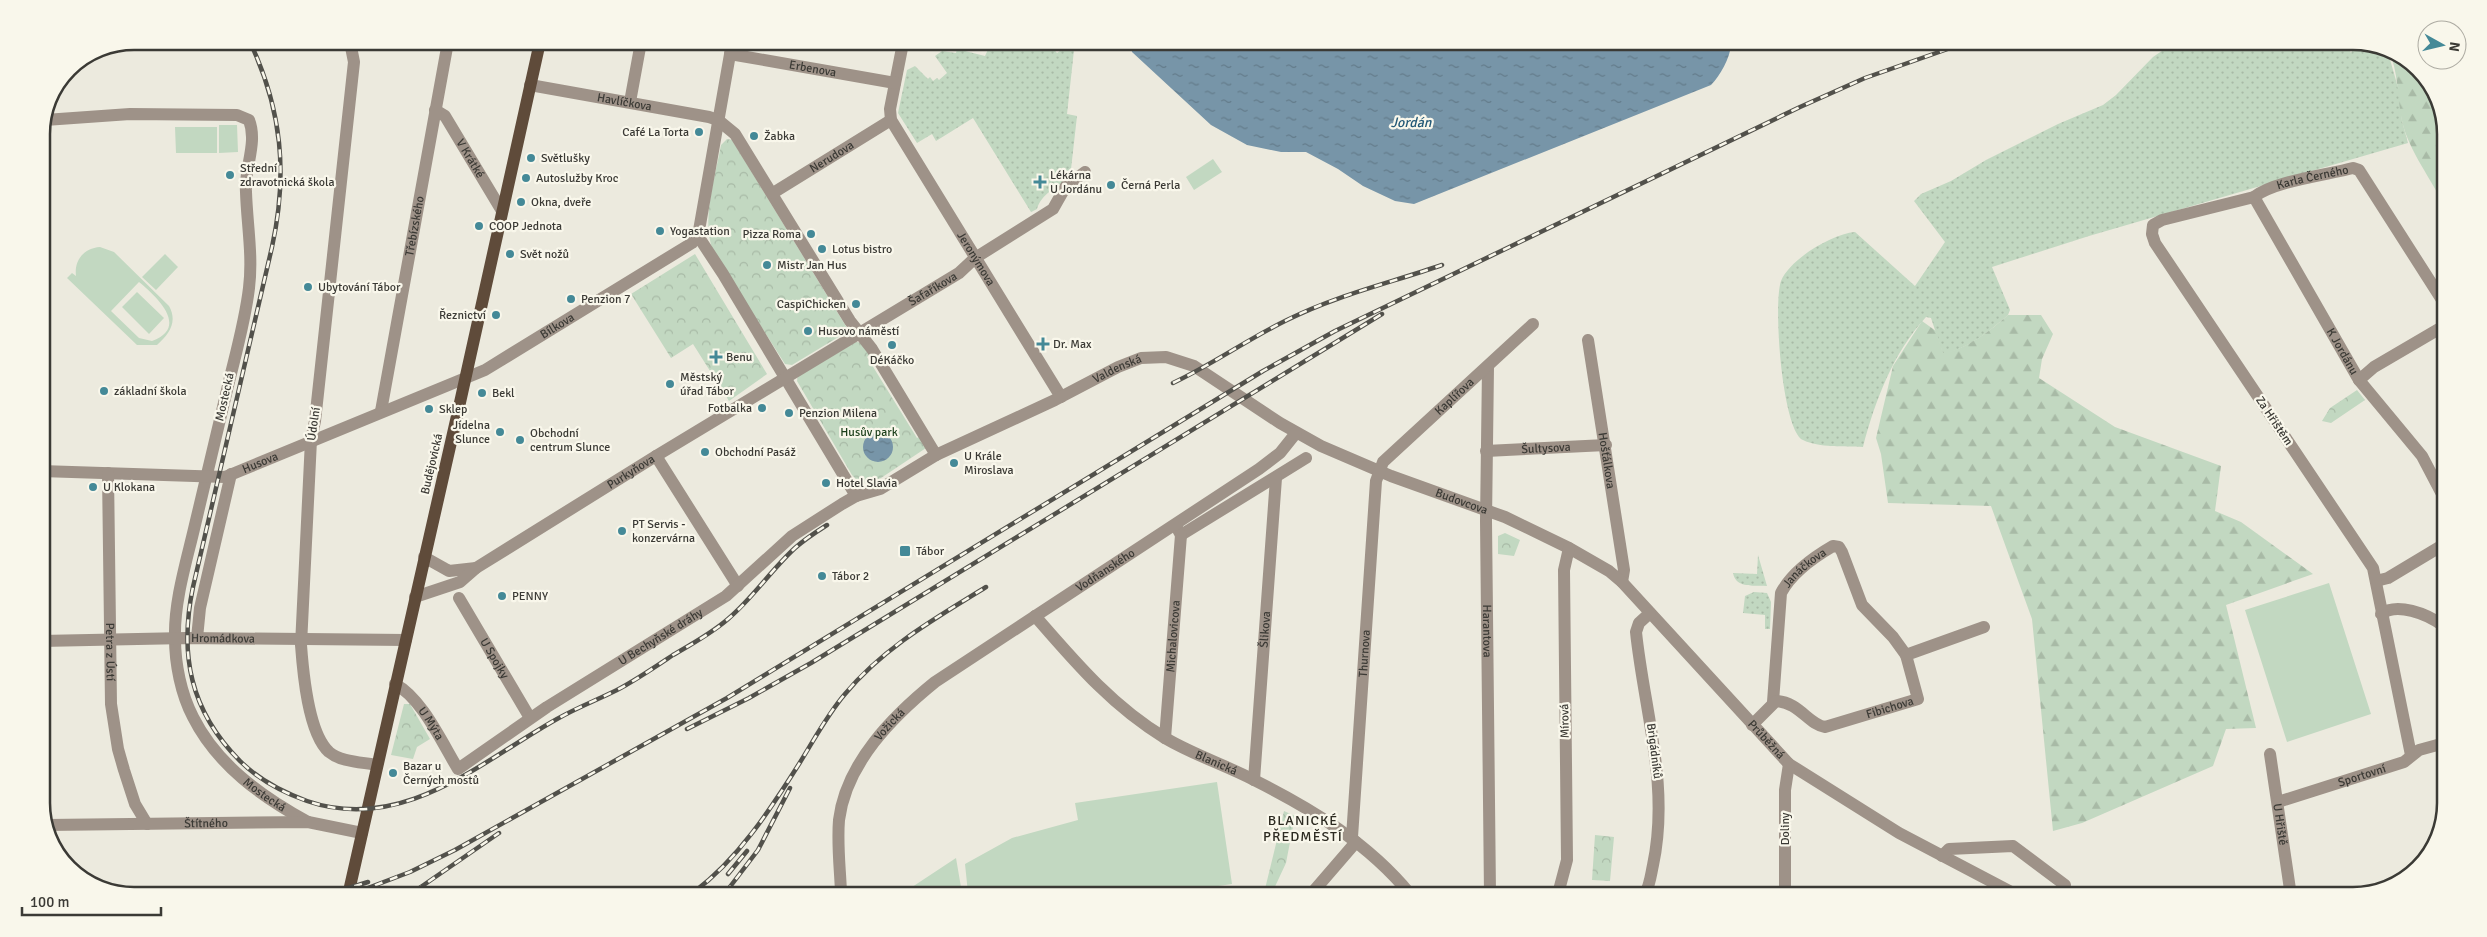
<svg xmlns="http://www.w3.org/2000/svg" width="2487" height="937" font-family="Signika,sans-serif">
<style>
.grass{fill:url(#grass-dots)}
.forest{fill:url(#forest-firs)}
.park{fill:url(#park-crowns)}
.garden{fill:#c2d8c1;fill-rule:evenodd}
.water{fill:url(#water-ripples)}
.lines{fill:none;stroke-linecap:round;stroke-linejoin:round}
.minor{stroke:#9e9288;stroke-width:12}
.major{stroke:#5f4b3a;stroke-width:12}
.rail-casing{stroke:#52514b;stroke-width:4.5}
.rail{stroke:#f9f7eb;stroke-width:2.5;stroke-dasharray:8;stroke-linecap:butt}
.poi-dot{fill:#448997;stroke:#f9f7eb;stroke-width:2}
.labels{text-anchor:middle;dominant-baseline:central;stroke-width:4.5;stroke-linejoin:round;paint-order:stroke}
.street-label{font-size:12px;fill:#3b3a35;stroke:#f9f7eb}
.poi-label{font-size:12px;fill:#3b3a35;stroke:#f9f7eb;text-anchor:start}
.park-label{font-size:12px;fill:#1b3f1a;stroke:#f9f7eb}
.water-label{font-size:14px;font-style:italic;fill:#235977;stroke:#f9f7eb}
.neighbourhood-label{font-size:14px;letter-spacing:1px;fill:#2d2b22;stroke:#f9f7eb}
.rim{fill:none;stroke:#3b3a35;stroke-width:2.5}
</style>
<defs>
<pattern id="grass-dots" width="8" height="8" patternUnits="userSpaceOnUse" patternTransform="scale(1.25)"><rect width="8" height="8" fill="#c2d8c1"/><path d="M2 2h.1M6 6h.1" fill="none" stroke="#a8baa6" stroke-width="1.8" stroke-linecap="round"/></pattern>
<pattern id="forest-firs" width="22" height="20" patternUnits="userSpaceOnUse" patternTransform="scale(1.25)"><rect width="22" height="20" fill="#c2d8c1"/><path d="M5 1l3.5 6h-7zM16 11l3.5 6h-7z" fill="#a8baa6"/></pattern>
<pattern id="park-crowns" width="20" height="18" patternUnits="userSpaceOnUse" patternTransform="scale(1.25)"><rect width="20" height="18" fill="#c2d8c1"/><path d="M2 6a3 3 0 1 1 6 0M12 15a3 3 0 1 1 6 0" fill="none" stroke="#a8baa6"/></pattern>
<pattern id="water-ripples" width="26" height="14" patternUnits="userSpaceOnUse" patternTransform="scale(1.25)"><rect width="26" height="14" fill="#7795a8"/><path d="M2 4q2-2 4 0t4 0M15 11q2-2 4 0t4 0" fill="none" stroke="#637b8a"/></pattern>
</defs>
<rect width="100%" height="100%" fill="#eceade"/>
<path class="grass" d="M991,43H1048L1057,53L1064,48L1074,50L1067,114L1077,116L1070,178C1058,186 1041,194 1037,209L1031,212L973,118L936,141L932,134L917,143L898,113L907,70L915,66L928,79L930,77L933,81L937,78L939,80L947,73L935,56L942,51L956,53L957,49L985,56Z
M2169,46H2348L2351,53L2354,46H2383L2387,49L2399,91L2402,121L2408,143L2089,236L1992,267L2010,310L2008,315C1990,331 1967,349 1943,354L1931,318L1926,317C1893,353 1875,401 1863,447C1845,446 1819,448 1803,440C1782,430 1773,303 1781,281C1790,259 1832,234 1855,232L1915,286L1945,242L1914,201L1921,194L1951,181L1986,160L2058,124L2103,105L2116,95L2153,57Z
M1758,555L1767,586C1755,585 1736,589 1733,573L1757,574Z
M1754,592L1767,593L1771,602L1770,629H1765V615L1743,613L1745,596Z"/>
<path class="forest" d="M2388,49L2427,78L2446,127L2445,208C2432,179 2409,152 2402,121C2397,97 2399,72 2388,49Z
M2008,315H2041L2053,334L2042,359L2039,378L2115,427L2221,466L2215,511L2241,522L2313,574L2226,605L2256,728L2226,729L2213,766L2082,823L2053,831L2032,619L1991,506L1888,503L1881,454L1876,438L1893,366L1922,321L1936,331L1943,353C1967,349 1990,331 2008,315Z"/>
<path class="park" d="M727,139L732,140L847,328L845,333L792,365L785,364L713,251C701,219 715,178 721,145Z
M695,254L767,374L729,401L693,344L671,358L631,294Z
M856,342L862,343L870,354L867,357L917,438L921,436L926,448L872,484L859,482L852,475L797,381L798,376Z
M2357,390L2365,400L2331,423L2322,421L2330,408Z
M1505,533L1520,540L1514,556L1498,554V536Z
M404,704H410L430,739L417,747L413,759L391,755Z
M1284,811L1295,816L1286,863L1272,893H1264Z
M1595,835L1614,837L1610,881L1592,880Z"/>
<path class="garden" d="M219,125H237L238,152L219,153Z
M175,127H217V153H176Z
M1213,159L1222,172L1194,190L1186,177Z
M100,247L114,252L169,306C178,322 169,334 157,345H137L67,278L72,273L76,276C74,260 84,248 100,247ZM139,282C156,296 190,327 152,341L139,338L111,311Z
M165,254L178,267L156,290L142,277Z
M137,292L164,318L149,334L122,307Z
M2329,583L2371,714L2287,742L2245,610Z
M1217,782L1232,884L1171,893H968L965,864L1012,838L1078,820L1075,803Z
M956,858L962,893H903Z"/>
<path class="water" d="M1130,43L1731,45C1730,58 1720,76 1711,85L1414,204L1395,201L1363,186L1338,169L1306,152H1281L1247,145L1211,125L1132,52Z
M863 447a15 15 0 1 1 30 0a15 15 0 1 1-30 0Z"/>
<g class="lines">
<g class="minor">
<path d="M350,42L354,62L315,421L311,440L301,645C303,672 308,733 329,752C341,762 361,762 377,765"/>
<path d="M732,43L698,236L723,274L856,496"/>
<path id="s1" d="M903,43L890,109L891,120L1061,397"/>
<path id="s2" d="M730,54L895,83"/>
<path id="s3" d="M530,85L709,117L718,120L735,134L850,321L872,349L936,455"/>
<path d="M630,102L641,42"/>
<path id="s4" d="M435,110L445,116L502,211"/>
<path id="s5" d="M45,120L130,114L237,115L249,120C258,143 244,168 246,192C247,224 253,256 249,288C245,322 235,356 227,390C216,436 205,482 194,529C186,563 174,602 175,638C175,664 181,694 193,717C217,765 262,797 308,822"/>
<path id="s6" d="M773,193L891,120"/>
<path id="s7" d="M2254,197L2359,380L2422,456L2443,496"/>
<path id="s8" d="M1588,340L1624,570L1622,582"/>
<path id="s9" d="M1488,367L1486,521L1490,894"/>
<path d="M2359,380L2374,367L2444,326"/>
<path id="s10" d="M381,411L448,42"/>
<path id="s11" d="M1486,451L1606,445"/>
<path d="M656,456L738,586"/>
<path id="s12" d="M41,471L225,477L485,370L692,243L698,236"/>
<path id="s13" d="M108,473L111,704L118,749L124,770L135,804L147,824"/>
<path d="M1177,528L1181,535L1306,458"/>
<path d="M424,557L449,571L476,568"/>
<path d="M2376,581L2388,578L2443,545"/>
<path id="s14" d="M415,597L460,582L476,568L656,456L959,273L975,258L1053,209L1066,186L1085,172"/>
<path id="s15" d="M459,598L530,718"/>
<path d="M2381,614C2397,602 2427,614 2442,625"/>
<path id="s16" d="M1035,616C1075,662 1112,706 1165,738C1194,755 1225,765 1254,780C1312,809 1368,843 1410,894"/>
<path d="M197,638L200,608L231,474"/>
<path id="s17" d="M41,641L186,638L406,640"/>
<path id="s18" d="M395,684C422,698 442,743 458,769L547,707L726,596L792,536L842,504L856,496L880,489L936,455L1055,400L1118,367L1141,358L1166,357L1194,366L1280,423L1321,446L1391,476L1505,517L1569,548L1609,571L1622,582L1789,764L1899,833L2017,895"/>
<path id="s19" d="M1773,702L1781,593C1791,574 1814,557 1833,546L1839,547L1842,552L1862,605L1893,637L1906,655"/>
<path id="s20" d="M1752,725L1776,701C1799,702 1809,725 1825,727L1918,699L1906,655L1984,627"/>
<path id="s21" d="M1165,738L1181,535"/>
<path id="s22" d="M2270,754L2291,896"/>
<path id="s23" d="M2411,755L2373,568L2155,243L2152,234L2153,225L2162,220L2254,197C2274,181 2327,175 2353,168L2359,170L2444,303"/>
<path id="s24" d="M1254,780L1276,478"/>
<path id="s25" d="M2278,802L2404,762L2419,750L2441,744"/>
<path id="s26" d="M47,825L308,822L362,833"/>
<path id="s27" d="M1352,837L1376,481L1383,462L1533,324"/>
<path d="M1942,856L1949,849L2013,846L2065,885"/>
<path id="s28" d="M841,892C840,868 837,844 839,820C846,763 893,716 935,682L1259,469L1280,453L1296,433"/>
<path d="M1312,893L1356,842"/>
<path d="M1558,894L1567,860L1564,570L1569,548"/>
<path d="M1645,894C1650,885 1651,874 1653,865C1670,785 1644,710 1636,632L1639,623L1650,613"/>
<path d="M1785,894V790L1789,764"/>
</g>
<path class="major" d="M349,891L459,407L540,42"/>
<defs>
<path id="rail" d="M250,42C282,110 288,174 272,247L193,587C179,654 190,711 240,761C259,780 282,792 307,801C403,834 480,762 557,719C576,708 597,700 617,690C636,680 655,667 673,655C692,644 712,633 728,619C753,598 771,570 795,548C805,539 816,532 827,525
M1173,383C1213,364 1248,339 1287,320C1337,295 1390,283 1442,265
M687,729L749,698L811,663L1382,314
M728,874L747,851
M339,891L368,882
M360,891L410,872L455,850L727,698L1263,371L1335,331L1800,107L1865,78L1959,45
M415,891L499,833
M694,892C738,859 770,810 799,764C814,740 827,715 845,694C884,647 936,618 986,587
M726,892L758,850L790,788"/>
</defs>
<use href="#rail" class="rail-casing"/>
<use href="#rail" class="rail"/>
</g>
<g class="poi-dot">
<circle cx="699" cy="132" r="5"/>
<circle cx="754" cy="136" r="5"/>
<circle cx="531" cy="158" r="5"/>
<circle cx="230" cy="175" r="5"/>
<circle cx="526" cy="178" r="5"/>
<path d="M1037.5 174.5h5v5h5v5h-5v5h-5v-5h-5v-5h5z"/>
<circle cx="1111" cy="185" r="5"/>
<circle cx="521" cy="202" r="5"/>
<circle cx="479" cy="226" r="5"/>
<circle cx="660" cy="231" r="5"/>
<circle cx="811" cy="234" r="5"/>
<circle cx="822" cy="249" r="5"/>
<circle cx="510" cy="254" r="5"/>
<circle cx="767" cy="265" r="5"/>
<circle cx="308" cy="287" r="5"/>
<circle cx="571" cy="299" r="5"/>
<circle cx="856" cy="304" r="5"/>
<circle cx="496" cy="315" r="5"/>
<circle cx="808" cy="331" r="5"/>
<path d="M1040.5 336.5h5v5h5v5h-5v5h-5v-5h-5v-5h5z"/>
<circle cx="892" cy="345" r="5"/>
<path d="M713.5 349.5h5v5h5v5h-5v5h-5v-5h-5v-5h5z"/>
<circle cx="670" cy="384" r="5"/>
<circle cx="104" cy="391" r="5"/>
<circle cx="482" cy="393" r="5"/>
<circle cx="762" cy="408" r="5"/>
<circle cx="429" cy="409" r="5"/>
<circle cx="789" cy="413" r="5"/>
<circle cx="500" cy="432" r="5"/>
<circle cx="520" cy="440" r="5"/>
<circle cx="705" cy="452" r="5"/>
<circle cx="954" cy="463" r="5"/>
<circle cx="826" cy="483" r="5"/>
<circle cx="93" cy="487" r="5"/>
<circle cx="622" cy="531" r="5"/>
<rect x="899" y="545" width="12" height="12" rx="2.5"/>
<circle cx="822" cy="576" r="5"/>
<circle cx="502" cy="596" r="5"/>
<circle cx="393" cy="773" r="5"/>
</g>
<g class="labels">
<g class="street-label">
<text stroke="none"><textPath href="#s2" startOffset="84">Erbenova</textPath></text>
<text stroke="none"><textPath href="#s3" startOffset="96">Havlíčkova</textPath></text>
<text stroke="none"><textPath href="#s6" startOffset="69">Nerudova</textPath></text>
<text stroke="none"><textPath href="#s4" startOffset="61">V Krátké</textPath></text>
<text stroke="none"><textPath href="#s23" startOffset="768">Karla Černého</textPath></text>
<text stroke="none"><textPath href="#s10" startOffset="188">Třebízského</textPath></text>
<text stroke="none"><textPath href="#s1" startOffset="241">Jeronýmova</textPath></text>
<text stroke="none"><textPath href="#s14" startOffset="604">Šafaříkova</textPath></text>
<text stroke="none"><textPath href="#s12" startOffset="550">Bílkova</textPath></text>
<text stroke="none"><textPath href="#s7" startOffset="178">K Jordánu</textPath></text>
<text stroke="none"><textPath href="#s18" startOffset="882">Valdenská</textPath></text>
<text transform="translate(225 397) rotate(-77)">Mostecká</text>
<text stroke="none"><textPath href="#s27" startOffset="474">Kaplířova</textPath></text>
<text transform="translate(2274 421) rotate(56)">Za Hřištěm</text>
<text transform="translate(314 424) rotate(-82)">Údolní</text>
<text stroke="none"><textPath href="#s11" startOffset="60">Šultysova</textPath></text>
<text stroke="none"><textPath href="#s8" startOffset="122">Hošťálkova</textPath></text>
<text stroke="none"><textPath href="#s12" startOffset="222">Husova</textPath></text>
<text transform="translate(432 464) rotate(-77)">Budějovická</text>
<text stroke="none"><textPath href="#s14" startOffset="251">Purkyňova</textPath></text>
<text stroke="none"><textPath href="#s18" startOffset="1264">Budovcova</textPath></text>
<text stroke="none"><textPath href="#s19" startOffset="144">Janáčkova</textPath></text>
<text stroke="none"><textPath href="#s28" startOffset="448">Vodňanského</textPath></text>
<text stroke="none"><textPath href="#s24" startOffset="151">Šlikova</textPath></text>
<text stroke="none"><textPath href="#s9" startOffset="264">Harantova</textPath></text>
<text stroke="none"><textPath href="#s21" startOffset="102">Michalovicova</textPath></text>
<text stroke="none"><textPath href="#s18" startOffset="349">U Bechyňské dráhy</textPath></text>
<text stroke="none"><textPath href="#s17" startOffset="182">Hromádkova</textPath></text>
<text stroke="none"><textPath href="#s13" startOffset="179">Petra z Ústí</textPath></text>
<text stroke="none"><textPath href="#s27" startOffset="184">Thurnova</textPath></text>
<text stroke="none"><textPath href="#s15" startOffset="70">U Spojky</textPath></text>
<text stroke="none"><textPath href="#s20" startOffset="158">Fibichova</textPath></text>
<text transform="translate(1565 721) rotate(-91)">Mírová</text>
<text stroke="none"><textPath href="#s18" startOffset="54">U Mýta</textPath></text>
<text stroke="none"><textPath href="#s28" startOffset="182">Vožická</textPath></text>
<text stroke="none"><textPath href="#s18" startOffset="1658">Průběžná</textPath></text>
<text transform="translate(1654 751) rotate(83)">Brigádníků</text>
<text stroke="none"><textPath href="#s16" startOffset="236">Blanická</textPath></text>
<text stroke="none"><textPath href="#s25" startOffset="88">Sportovní</textPath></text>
<text stroke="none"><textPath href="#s5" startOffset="921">Mostecká</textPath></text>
<text stroke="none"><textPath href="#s26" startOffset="159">Štítného</textPath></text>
<text stroke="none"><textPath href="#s22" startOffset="71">U Hřiště</textPath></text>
<text transform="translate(1785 829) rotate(-90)">Doliny</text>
</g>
<g class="poi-label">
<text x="689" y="132" text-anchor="end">Café La Torta</text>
<text x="764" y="136">Žabka</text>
<text x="541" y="158">Světlušky</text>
<text x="240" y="168">Střední<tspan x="240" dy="14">zdravotnická škola</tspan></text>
<text x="1050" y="175">Lékárna<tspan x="1050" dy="14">U Jordánu</tspan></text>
<text x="536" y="178">Autoslužby Kroc</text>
<text x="1121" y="185">Černá Perla</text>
<text x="531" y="202">Okna, dveře</text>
<text x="489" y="226">COOP Jednota</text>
<text x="670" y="231">Yogastation</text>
<text x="801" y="234" text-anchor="end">Pizza Roma</text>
<text x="832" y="249">Lotus bistro</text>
<text x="520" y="254">Svět nožů</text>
<text x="777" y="265">Mistr Jan Hus</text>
<text x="318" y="287">Ubytování Tábor</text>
<text x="581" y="299">Penzion 7</text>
<text x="846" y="304" text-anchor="end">CaspiChicken</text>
<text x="486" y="315" text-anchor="end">Řeznictví</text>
<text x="818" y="331">Husovo náměstí</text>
<text x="1053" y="344">Dr. Max</text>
<text x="726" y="357">Benu</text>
<text x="892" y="360" text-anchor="middle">DéKáčko</text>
<text x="680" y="377">Městský<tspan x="680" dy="14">úřad Tábor</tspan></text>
<text x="114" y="391">základní škola</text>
<text x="492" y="393">Bekl</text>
<text x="752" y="408" text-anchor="end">Fotbalka</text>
<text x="439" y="409">Sklep</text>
<text x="799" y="413">Penzion Milena</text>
<text x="490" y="425" text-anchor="end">Jídelna<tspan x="490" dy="14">Slunce</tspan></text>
<text x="530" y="433">Obchodní<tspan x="530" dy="14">centrum Slunce</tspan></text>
<text x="715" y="452">Obchodní Pasáž</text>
<text x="964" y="456">U Krále<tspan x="964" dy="14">Miroslava</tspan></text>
<text x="836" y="483">Hotel Slavia</text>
<text x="103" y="487">U Klokana</text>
<text x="632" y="524">PT Servis -<tspan x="632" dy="14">konzervárna</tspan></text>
<text x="916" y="551">Tábor</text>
<text x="832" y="576">Tábor 2</text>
<text x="512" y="596">PENNY</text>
<text x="403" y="766">Bazar u<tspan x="403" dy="14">Černých mostů</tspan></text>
</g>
<g class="park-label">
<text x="869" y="432">Husův park</text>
</g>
<g class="water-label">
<text x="1411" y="122">Jordán</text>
</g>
<g class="neighbourhood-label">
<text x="1303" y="820">BLANICKÉ<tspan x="1303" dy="16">PŘEDMĚSTÍ</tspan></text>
</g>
</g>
<path d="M0 0H2487V937H0ZM134 50H2353A84 84 0 0 1 2437 134V803A84 84 0 0 1 2353 887H134A84 84 0 0 1 50 803V134A84 84 0 0 1 134 50Z" fill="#f9f7eb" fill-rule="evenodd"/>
<path class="rim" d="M134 50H2353A84 84 0 0 1 2437 134V803A84 84 0 0 1 2353 887H134A84 84 0 0 1 50 803V134A84 84 0 0 1 134 50Z"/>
<g transform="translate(2442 45) rotate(98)"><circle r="24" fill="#f9f7eb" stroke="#adaba2"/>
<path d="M0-4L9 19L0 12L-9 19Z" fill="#448997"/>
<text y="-8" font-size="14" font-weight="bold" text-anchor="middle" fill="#3b3a35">N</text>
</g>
<path d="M22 907v8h139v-8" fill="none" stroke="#3b3a35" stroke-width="2.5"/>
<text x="30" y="907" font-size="15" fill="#3b3a35" stroke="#f9f7eb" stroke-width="4" paint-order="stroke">100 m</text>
</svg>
